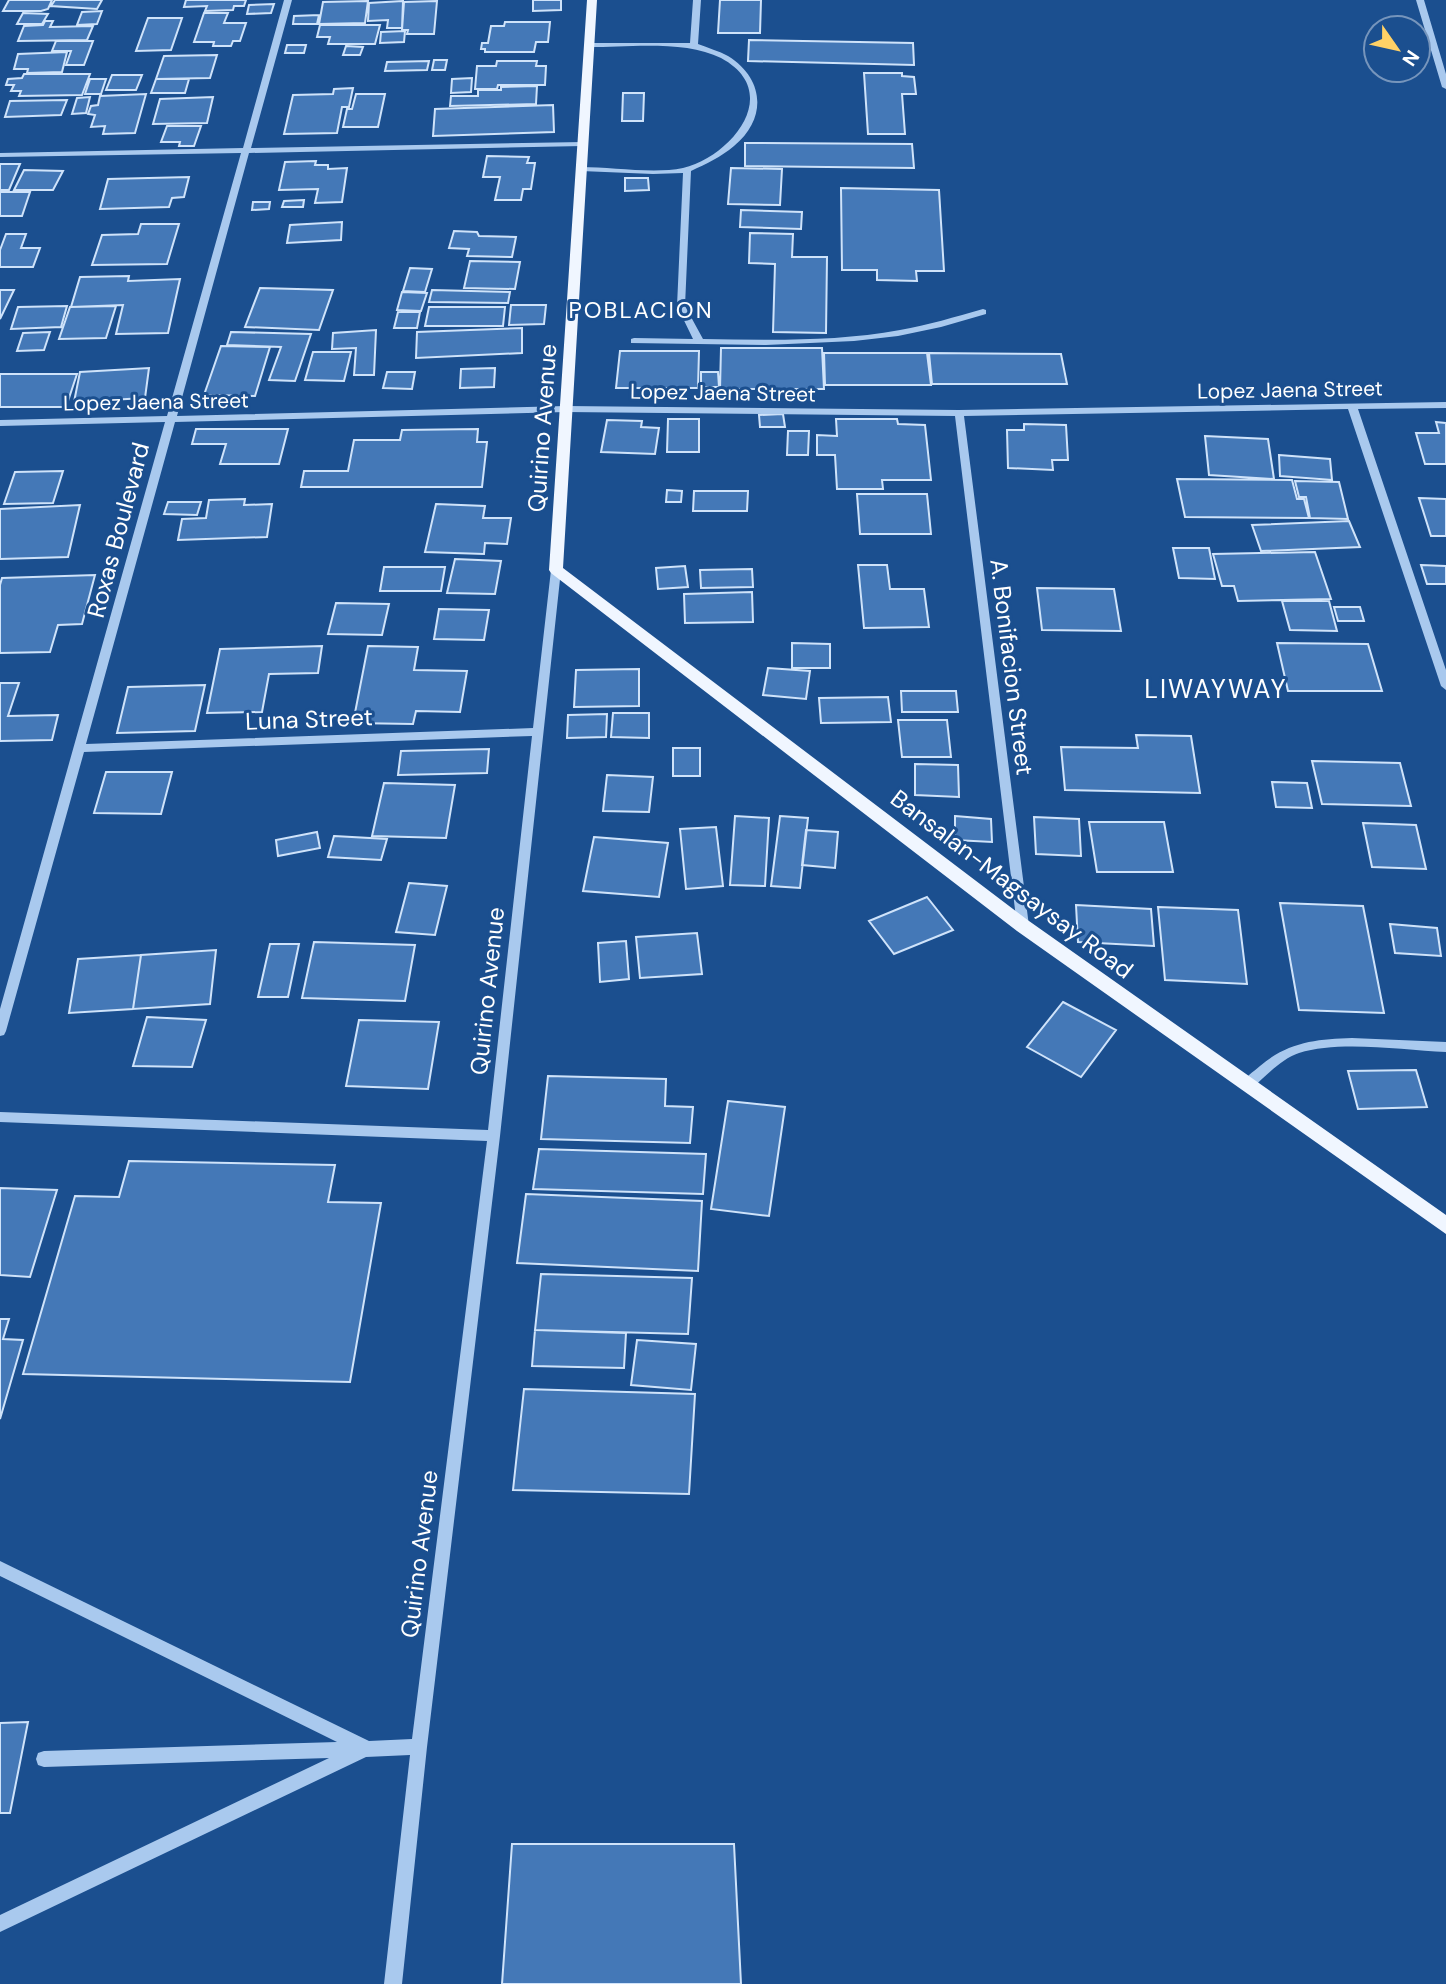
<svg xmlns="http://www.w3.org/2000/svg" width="1446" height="1984" font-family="'DM Sans',sans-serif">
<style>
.building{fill:#4478b7;stroke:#cfe3fa;stroke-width:2}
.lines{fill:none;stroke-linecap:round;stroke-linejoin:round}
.minor{fill:#a9c9ee;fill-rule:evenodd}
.major{fill:#f0f6ff;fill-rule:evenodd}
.labels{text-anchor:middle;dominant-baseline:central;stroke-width:6;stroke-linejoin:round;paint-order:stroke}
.far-street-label{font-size:21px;fill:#fff;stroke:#1b4f8f}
.far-quarter-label{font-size:23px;letter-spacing:2px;fill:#fff;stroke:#1b4f8f}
.street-label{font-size:24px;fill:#fff;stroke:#1b4f8f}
.neighbourhood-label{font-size:26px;letter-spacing:2px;fill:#fff;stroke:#1b4f8f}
</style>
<rect width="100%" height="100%" fill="#1b4f8f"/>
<path class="building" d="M9,0H52L48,9L41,11H3Z
M55,0H102L97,9L51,6Z
M186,0H246L244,6H234L233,10L205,11L207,6L184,7Z
M533,0H561V10L533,11Z
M720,0H761L760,33H718Z
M368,1L365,23L319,24L323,2Z
M403,1L402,28H387L388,20L368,21L369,3Z
M437,1L434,34H407L408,30H402L404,2Z
M274,4L271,13L247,14L249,5Z
M102,11L97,24L77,25L82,12Z
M23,13L48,14L42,24H17Z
M204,13H228L224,23H246L240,41H233L231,46H213L214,42H194Z
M319,15L317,24H293L294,16Z
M148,18H182L171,50L136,51Z
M45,21H53L50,27L93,26L87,40L18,41L24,26L43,25Z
M505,22H550L548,42H536L534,52H485V49H481L482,43H488L491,26H504Z
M320,25H380L375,44H328L330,37H317Z
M405,31L404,42L380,43L381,32Z
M749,40L913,43L914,65L748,61Z
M56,41H93L84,65H66L71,51H52Z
M287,45H306L304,53H285Z
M346,46L363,47L360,55H343Z
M67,52L62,72L27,73L28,69H14L18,54Z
M217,55L210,78L156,79L164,56Z
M434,60H447L445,70H432Z
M429,61L427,70L385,71L387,62Z
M497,61H537L536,66H546L545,85H498L497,89H475L477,66H496Z
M864,73H902V76L914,77L916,94H902L905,134H868Z
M24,74H90L82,95L19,96L21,91H11L14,85H6L8,79L22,78Z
M112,75H142L136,90H106Z
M472,78L471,92L451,93L452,79Z
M90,79H106L101,94H85Z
M156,79H189L185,93H151Z
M537,86L536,104L450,106L451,96H478V90H501V87Z
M353,88L349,107H342L337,133L284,134L293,95L333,94L334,89Z
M623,93H644L643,121H622Z
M146,94L135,133L103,134L105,126L91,127L95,115L88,114L91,106L98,105L100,96Z
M356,94H385L378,127H343L347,109H352Z
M90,97L86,113L72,114L77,98Z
M213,97L207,123L153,124L160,99Z
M67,100L61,115L5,117L10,101Z
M553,105L554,132L433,136L435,109Z
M167,126H201L194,146H179L180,142H161Z
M745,143L912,144L914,168L745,166Z
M487,156L529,157L527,163H535L531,189H523L521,200H495L500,177H483Z
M316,161L315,165H328V169L347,168L342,202L315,203L318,189L279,190L285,162Z
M0,164H20L9,190H0Z
M731,168L782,169L780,205L728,204Z
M24,170L63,171L53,190H14Z
M189,177L184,197L172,198L169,207L100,209L108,179Z
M625,178H648L649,190L625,191Z
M841,188L939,190L944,271H916L917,281L877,280V270H842Z
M0,192H30L22,216H0Z
M304,200L303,207H282L284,201Z
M253,202H270L269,209L252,210Z
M741,210L802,212L801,229L740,227Z
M342,222L341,240L287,243L290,225Z
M141,224H179L167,264L92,265L102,235L138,234Z
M454,231L477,232L479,236L516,237L512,257L467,256L469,249L449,248Z
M750,233L793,234L792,257H827L826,333L773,332L775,264L749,263Z
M6,234H26L21,248H40L33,267H0V250Z
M470,261L520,262L515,289L464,288Z
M410,268L432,269L425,292L403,291Z
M129,276L128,281L180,279L168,333L116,334L123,305L71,307L80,277Z
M260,288L333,290L319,330L245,327Z
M0,290H14L0,319Z
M432,290L510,292L508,303L429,302Z
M402,292L427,293L421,311L397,310Z
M511,305H546L544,324L509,325Z
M67,306L61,327L11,329L18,307Z
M116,306L106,338L59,339L70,307Z
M429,307H505L503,326H425Z
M398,312H420L417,328H394Z
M522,328V353L416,358L417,332Z
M376,330L374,375H354L356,348L332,349L333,333Z
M50,332L44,350L17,351L23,333Z
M231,332L311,334L295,381L269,380L281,347L227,345Z
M221,346L270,347L255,396L204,395Z
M721,348H822L824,389H720Z
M620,351H699L698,388H616Z
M313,352H351L344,381L305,380Z
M824,353H927L931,385H825Z
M929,353L1061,354L1067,384H932Z
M149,368L145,398L74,402L80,372Z
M495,368L494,387L460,388L461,369Z
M387,372H415L412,389L383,388Z
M701,372H718L719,387H701Z
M0,374H77L66,407H0Z
M783,414L785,427H760L759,415Z
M668,419H699V452H667Z
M836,419H897L898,424L925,425L931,480H882L883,489H837L835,455H817V435L837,436Z
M607,420L642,421L641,427L659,428L655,454L601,452Z
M1436,422L1446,423V464H1425L1416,433H1439Z
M1024,424L1066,425L1068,460H1052L1053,470L1008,468L1007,430H1024Z
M196,429H288L279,464H220L226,444H192Z
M478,429L477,442H487L482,487H301L304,471H348L354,440H400L402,430Z
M788,431H809L808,455H787Z
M1205,436L1268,439L1274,479L1209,475Z
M1279,455L1330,459L1332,480L1280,476Z
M63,471L53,503L4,504L15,472Z
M1177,479L1292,480L1297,499H1304L1309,518L1185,517Z
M1295,481L1339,482L1348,519L1310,518L1306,497H1299Z
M667,490L682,491L681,502H666Z
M694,491H748L747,511H693Z
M857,494H927L931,534H860Z
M1419,498L1446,499V536H1431Z
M245,499L244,505L272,504L267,537L178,540L182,519L206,518L209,500Z
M168,502H201L197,515L164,514Z
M436,504L485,506L483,518H511L507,544L485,543L484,554L425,552Z
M80,505L68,557L0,559V509Z
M1349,521L1360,547L1261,551L1252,525Z
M1173,548H1209L1215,579L1179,578Z
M1315,552L1331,599L1238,601L1234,586H1222L1213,554Z
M455,559L501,561L495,594L447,593Z
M858,565H887L890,589H924L929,627L864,628Z
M1421,565L1446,566V584H1427Z
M685,566L688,587L658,589L656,568Z
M384,567H445L441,591H380Z
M752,569L753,587L701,588L700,570Z
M95,575L82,624L58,625L50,652L0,653V585L2,578Z
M1037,588L1114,589L1121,631L1042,630Z
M752,592L753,622L685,623L684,594Z
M1282,601H1329L1337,631L1290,630Z
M336,603L389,604L382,635L328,634Z
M1334,607H1360L1364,621H1338Z
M439,609L489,610L484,640L434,639Z
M792,643L830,644V668H792Z
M1277,643L1368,644L1382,691H1288Z
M322,646L318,673L269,674L262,712L207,713L220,649Z
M368,646L418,647L414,670L467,671L460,712L416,711L413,724L353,723Z
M768,668L810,671L806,699L763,695Z
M639,669V706L574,707L576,670Z
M0,683H19L8,716L58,715L52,740L0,741Z
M205,685L195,731L117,733L128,687Z
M901,691H956L958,712H902Z
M888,697L891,722L821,723L819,698Z
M613,713H649V738L611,737Z
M607,714L606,737L567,738L568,715Z
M898,720H947L951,757H902Z
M1136,735L1191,736L1200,793L1065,790L1061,747L1138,748Z
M673,748H700V776H673Z
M489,749L487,773L398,775L401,751Z
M1312,761L1400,763L1411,806L1322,804Z
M915,764L958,765L959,797L915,795Z
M106,772H172L161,814L94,813Z
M607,775L653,777L649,812L603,811Z
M1272,782L1307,783L1312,808L1276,807Z
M384,783L455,785L446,838L372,836Z
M735,816L769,818L765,886L730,885Z
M780,816L808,818L800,888L771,886Z
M955,816L991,819L992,842L955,840Z
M1034,817L1079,819L1081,856L1036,854Z
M1089,822H1164L1173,872H1097Z
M1363,823L1416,825L1426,869L1372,867Z
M716,827L723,886L686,889L680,829Z
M806,830L838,832L835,868L802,865Z
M317,832L320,848L278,856L276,840Z
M334,836L387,839L381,860L328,857Z
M594,837L668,843L659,897L583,891Z
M409,883L447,886L435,935L396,932Z
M927,897L953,930L894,954L869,921Z
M1280,903L1363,906L1384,1013L1299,1010Z
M1076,905L1151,909L1154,946L1078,942Z
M1158,907L1238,910L1247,984L1165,980Z
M1390,924L1437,928L1441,956L1395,953Z
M697,933L702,974L640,978L636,937Z
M626,941L629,979L600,982L598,943Z
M314,942L415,945L405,1001L302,998Z
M270,944H299L288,997H258Z
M216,950L210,1004L133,1009L141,955Z
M141,955L133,1009L69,1013L78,959Z
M1063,1002L1116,1030L1081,1077L1027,1047Z
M147,1017L206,1020L192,1067L133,1066Z
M359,1020L439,1022L428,1089L346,1086Z
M1416,1070L1427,1107L1358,1109L1348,1071Z
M548,1076L666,1079L665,1106L693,1107L690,1143L541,1139Z
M728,1101L785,1107L769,1216L711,1209Z
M539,1149L706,1154L703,1194L533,1189Z
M129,1161L335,1165L328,1202L381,1203L350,1382L23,1374L75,1196L119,1197Z
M0,1188L57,1190L30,1277L0,1275Z
M526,1194L702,1201L698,1271L517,1263Z
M541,1274L692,1278L688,1334L535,1330Z
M0,1319H9L3,1339L23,1340L0,1419Z
M535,1330L626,1333L624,1368L532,1366Z
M637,1340L696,1344L691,1390L631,1385Z
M524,1389L695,1394L689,1494L513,1490Z
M28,1722L10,1813H0V1723Z
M512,1844H734L741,1984H502Z"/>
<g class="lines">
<path class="minor" d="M284,0H292L251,148L583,142L587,144L583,146L249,153L177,416L566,406L959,410L1446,402V408L1358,409L1446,670V690L1441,686L1348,409L964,416L1029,926L1023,931L1017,926L955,416L566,412L175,422L86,744L533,728L551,570L556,567L561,570L500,1136L427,1747L402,1984H384L410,1755L366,1757L0,1932V1915L329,1758L44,1767L38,1765L36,1759L38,1753L44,1751L337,1742L0,1576V1561L369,1741L412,1739L487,1141L0,1122V1112L488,1130L532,736L84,752L6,1031L4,1035L0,1036V1009L165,422L0,426V420L167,416L241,153L0,157V153L243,148Z
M693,0H701L698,44C708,48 719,51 728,56C765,79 767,119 734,146C721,157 706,164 691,171L685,306L703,339C768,340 835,342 900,330C928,325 955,317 983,309L986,310V314L941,327L898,336L854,341L766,345L631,343V339L634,338L693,339L677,306L683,173L653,174L581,171L577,169L581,167C611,167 654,174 683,168C732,156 784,92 721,58C686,40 629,47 589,47L585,45L589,43H690Z
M1416,0H1424L1446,74V89L1442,87Z
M1352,1038L1446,1042V1052C1403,1050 1339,1040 1299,1053C1281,1059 1266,1076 1251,1089H1243L1241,1085C1245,1077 1253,1072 1260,1066C1288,1042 1317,1039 1352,1038Z"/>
<path class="major" d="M587,0H597L563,568L1029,921L1446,1215V1234L1017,931L551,573L549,570Z"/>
</g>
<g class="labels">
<g class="far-street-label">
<text transform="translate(1290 390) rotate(-1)">Lopez Jaena Street</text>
<text transform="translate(723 393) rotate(1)">Lopez Jaena Street</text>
<text transform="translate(156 402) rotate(-1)">Lopez Jaena Street</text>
</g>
<g class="far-quarter-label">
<text x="641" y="310">POBLACION</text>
</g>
<g class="street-label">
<text transform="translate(542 428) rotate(-86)">Quirino Avenue</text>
<text transform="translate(118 530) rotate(-75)">Roxas Boulevard</text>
<text transform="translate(1012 667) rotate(83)">A. Bonifacion Street</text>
<text transform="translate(309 719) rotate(-2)">Luna Street</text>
<text transform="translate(1012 884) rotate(37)">Bansalan-Magsaysay Road</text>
<text transform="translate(487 991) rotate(-84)">Quirino Avenue</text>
<text transform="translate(419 1554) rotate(-83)">Quirino Avenue</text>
</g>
<g class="neighbourhood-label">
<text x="1216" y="689">LIWAYWAY</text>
</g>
</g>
<g transform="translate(1397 49) rotate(124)"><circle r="33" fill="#1b4f8f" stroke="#7695bc" stroke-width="2"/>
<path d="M0-5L12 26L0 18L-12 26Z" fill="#ffd166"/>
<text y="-10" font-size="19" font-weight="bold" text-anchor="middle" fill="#ffffff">N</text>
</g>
</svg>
